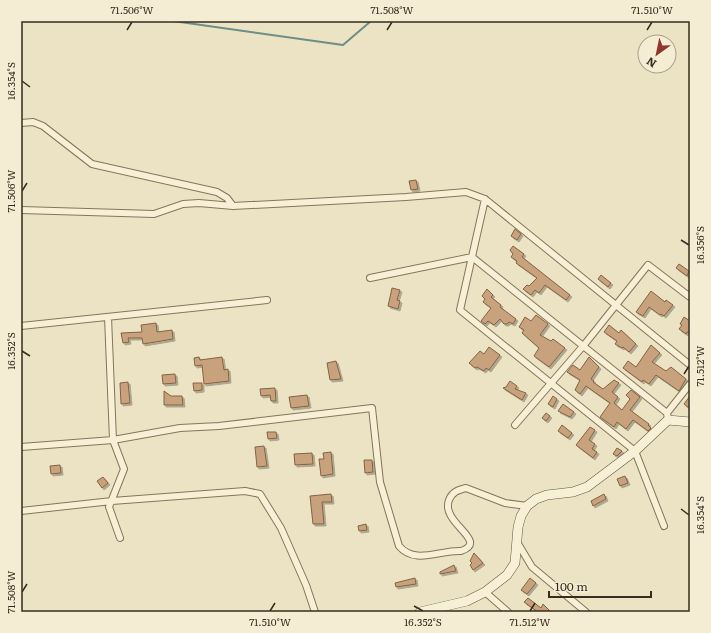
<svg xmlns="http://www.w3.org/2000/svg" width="711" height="633" font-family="Literata,serif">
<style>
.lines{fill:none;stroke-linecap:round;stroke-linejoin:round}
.stream{stroke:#6d8d88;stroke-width:2}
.building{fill:#c8a27c;stroke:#836242;filter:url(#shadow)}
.street-casing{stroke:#85755b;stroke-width:8}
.secondary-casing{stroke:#67563f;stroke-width:10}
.street{stroke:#f7f0d7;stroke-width:6}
.secondary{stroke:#f7f0d7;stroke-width:9}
.ticks{fill:none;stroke:#362c1f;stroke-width:1.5}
.neatline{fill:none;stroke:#362c1f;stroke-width:1.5}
.ticks-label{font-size:10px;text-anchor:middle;fill:#362c1f}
</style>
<defs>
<filter id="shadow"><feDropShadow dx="2" dy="2" stdDeviation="0" flood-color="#0004"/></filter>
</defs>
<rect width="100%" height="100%" fill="#ece3c4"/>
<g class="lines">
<path class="stream" d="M173,21L343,45L371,21"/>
</g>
<path class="building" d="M416,180L418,189L411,190L409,181Z
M515,229L521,234L517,240L511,236Z
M513,246L524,254L522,257L570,295L566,300L545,285L539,293L535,290L531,295L523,289L527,285L529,286L537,278L516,263L517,261L511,257L513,254L510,250Z
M679,264L689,271L687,276L676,268Z
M601,275L611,283L608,287L598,279Z
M392,288L400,290L397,300L400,301L398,309L388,306Z
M487,289L493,295L491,297L501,305L500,307L516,319L513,324L509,322L507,324H504L500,319L494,325L488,321L485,324L481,321L491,308L483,302L485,299L482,296Z
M651,291L665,302L666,300L673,305L664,316L661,314L660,315L649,307L643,316L636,312Z
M536,315L548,324L540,335L551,341L553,339L565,348L549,367L534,356L539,348L522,333L524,330L519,327L525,317L531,321Z
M684,317L690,321V333L687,332L686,334L679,329L682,325L680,324Z
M156,323L157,332L172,330L173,339L143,344L142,338H128L129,342L123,343L121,333L142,332L141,325Z
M609,325L619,333L621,330L636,344L629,352L623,347L622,348L615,344L617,341L604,332Z
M651,345L660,353L652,362L666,371L671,367L686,379L679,391L656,375L649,384L643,380L642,382L623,368L628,361L636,367Z
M489,347L500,355L489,370L486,368L484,371L477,367L475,368L469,363L480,351L484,354Z
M199,357L200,360L222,357L224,370L228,369L229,381L204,384L202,365L195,366L194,358Z
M589,357L599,367L591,379L594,381L593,382L603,389L614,380L619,383L612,392L618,397L614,403L622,410L630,399L626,395L631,390L640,397L630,410L649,424L648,425L651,428L648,431L633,420L626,429L617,422L614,427L600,417L610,403L586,386L580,394L575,390L580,380L567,372L573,365L580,370Z
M336,361L341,379L330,380L327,363Z
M175,374L176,383L163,384L162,375Z
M510,381L517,386L515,389L526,393L522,400L503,388L506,387Z
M128,382L130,403L121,404L120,383Z
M193,383H202V390L194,391Z
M275,388L276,401H271L270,395L261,396L260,389Z
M164,391L171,396H182L183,405H164Z
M307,395L309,406L291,408L289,397Z
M553,396L557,399L553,407L548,404Z
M690,396V409L684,404Z
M563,404L574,412L570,417L558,411Z
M546,413L550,416L546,421L542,418Z
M562,425L572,433L568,438L558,431Z
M590,427L595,430L589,440L595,444L592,449L597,452L593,458L576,445Z
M267,432H276L277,438L268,439Z
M264,446L267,466L257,467L255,447Z
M617,448L622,451L617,456L613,454Z
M331,452L333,474L321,476L319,459H324L323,453Z
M312,453L313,464L295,465L294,454Z
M364,460H372L373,472L365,473Z
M60,465L61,473L51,474L50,466Z
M625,476L628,483L620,486L617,479Z
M103,477L108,483L102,488L97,481Z
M331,494L332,502H322L324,524H313L310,496Z
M604,494L606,499L593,506L591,501Z
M366,524L367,530L359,531L358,526Z
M474,553L483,563L473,570L470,565L472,563L470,561Z
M454,565L456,571L440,574V572Z
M415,578L416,584L396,587L395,583Z
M530,578L536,583L527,594L521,590Z
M528,598L541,608L543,604L551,612H538L524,602Z"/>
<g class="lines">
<defs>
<path id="street" d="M21,123L33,122L43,126L92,164L217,192L227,198L233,206
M485,199L460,310L635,451L664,526
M21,210L154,214L183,204L199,203L233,206L406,197L466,192L485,199L690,365
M370,278L472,257L667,413L668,420
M108,317L113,440L124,469L109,507L120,538
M21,326L267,300
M667,413L690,384
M515,425L584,345L648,265L690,297
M21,447L113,440L180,428L219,426L372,408L380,482L399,546C415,565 439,550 461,551C490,541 440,523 449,500C452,492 458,490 466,488L505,503L527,506
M21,511L112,501L245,491L260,494L281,528L306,585L315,612
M517,542L532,567L586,612
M485,592L508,612"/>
<path id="secondary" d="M420,612L467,601L485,592L507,575L515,563L518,527L521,516L527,506L536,499L547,495L573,492L587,487L635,451L668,420L690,422"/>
</defs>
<use href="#street" class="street-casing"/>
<use href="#secondary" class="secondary-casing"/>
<use href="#street" class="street"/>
<use href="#secondary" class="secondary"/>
</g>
<path class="ticks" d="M127,30L132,22M387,30L392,22M647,30L652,22M22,81L30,87M22,191L27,183M681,240L689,245M22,351L30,356M684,374L689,366M681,509L689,515M22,592L27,584M414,606L423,611M270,611L275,603M530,611L535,603"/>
<rect width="711" height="633" fill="none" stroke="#f4edd3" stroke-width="44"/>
<g transform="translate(657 54) rotate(213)"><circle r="19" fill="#f4edd3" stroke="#a8a08b"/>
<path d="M0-3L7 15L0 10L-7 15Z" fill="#91362e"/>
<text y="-6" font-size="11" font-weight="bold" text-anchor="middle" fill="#362c1f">N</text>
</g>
<path d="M549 591v6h102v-6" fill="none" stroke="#362c1f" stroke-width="2"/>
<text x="555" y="591" font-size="12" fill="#362c1f" stroke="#f4edd3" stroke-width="3" paint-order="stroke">100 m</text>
<rect x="22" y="22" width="667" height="589" class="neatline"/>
<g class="ticks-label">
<text x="132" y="14">71.506°W</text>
<text x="392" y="14">71.508°W</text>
<text x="652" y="14">71.510°W</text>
<text transform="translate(11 81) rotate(-90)" y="4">16.354°S</text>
<text transform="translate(11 191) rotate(-90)" y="4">71.506°W</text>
<text transform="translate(700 245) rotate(-90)" y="4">16.356°S</text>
<text transform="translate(11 351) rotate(-90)" y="4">16.352°S</text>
<text transform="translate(700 366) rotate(-90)" y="4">71.512°W</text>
<text transform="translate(700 515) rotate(-90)" y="4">16.354°S</text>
<text transform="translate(11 592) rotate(-90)" y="4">71.508°W</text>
<text x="270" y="626">71.510°W</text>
<text x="423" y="626">16.352°S</text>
<text x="530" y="626">71.512°W</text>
</g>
</svg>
